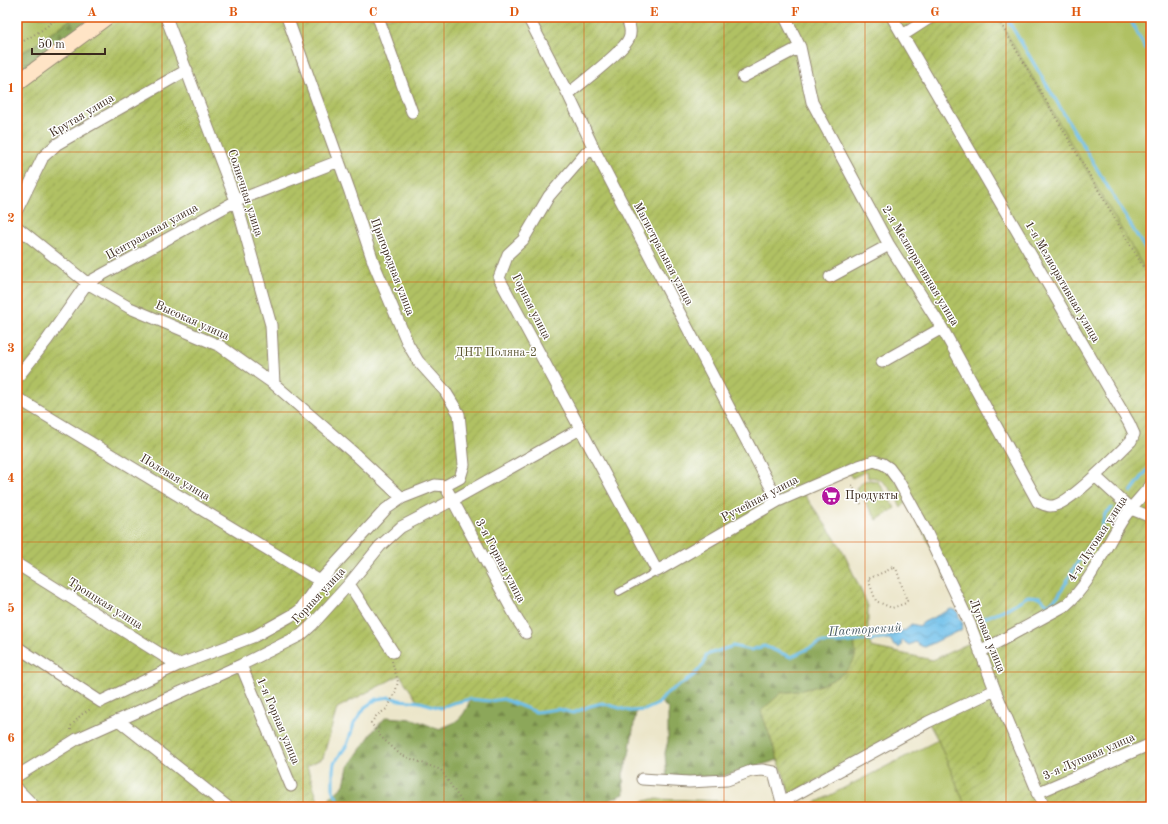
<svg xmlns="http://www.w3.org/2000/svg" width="1168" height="824" font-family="'Old Standard TT',serif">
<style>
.grass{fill:#b0c164;stroke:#767641}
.forest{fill:url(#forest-firs);stroke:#64683c}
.park{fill:url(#park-crowns);stroke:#767641}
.garden{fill:url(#garden-furrows);stroke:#767641;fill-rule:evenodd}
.water{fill:url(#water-waves);stroke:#547584}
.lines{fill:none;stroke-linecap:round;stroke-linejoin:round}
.stream{stroke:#6ec0ea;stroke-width:3}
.lane-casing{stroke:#948874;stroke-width:8}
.street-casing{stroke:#948874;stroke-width:13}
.secondary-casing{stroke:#948874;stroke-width:17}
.path{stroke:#948874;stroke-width:2;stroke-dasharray:1 3;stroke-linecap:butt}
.lane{stroke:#fff;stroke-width:5.5}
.street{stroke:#fff;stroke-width:11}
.secondary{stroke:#ffe4c6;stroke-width:15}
.grid{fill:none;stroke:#df570d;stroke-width:1;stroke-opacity:0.55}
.labels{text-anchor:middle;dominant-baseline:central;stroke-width:3;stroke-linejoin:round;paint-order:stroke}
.street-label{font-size:12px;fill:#3b2a1e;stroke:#fff}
.park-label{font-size:12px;fill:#5e5733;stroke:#fff}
.poi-label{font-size:12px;fill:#3b2a1e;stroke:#fff;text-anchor:start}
.water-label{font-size:13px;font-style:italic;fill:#4d5e65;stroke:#fff}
.neatline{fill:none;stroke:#df570d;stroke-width:1.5}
.grid-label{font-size:13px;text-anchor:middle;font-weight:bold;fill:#df570d}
</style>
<defs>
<pattern id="forest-firs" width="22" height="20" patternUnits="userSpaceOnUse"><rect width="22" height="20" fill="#8ca75a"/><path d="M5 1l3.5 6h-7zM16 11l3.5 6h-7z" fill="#74884a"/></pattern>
<pattern id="park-crowns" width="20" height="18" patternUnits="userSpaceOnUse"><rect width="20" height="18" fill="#b0c164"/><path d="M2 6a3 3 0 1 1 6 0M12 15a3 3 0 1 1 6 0" fill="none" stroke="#909d52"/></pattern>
<pattern id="garden-furrows" width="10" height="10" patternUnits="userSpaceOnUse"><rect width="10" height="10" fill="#b0c164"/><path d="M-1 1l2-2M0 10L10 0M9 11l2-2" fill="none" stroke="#909d52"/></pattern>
<pattern id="water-waves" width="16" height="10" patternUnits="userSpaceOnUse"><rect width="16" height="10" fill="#6ec0ea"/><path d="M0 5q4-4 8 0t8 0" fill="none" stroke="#5c9cbd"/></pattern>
</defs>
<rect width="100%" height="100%" fill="#fff"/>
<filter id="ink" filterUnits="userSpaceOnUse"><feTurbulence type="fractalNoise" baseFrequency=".025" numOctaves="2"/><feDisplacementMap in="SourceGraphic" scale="8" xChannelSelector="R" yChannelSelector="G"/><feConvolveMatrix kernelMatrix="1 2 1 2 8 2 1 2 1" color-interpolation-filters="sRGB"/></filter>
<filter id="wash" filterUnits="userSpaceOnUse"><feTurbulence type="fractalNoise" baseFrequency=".012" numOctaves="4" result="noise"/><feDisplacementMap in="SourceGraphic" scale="16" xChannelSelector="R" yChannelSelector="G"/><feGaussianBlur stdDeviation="0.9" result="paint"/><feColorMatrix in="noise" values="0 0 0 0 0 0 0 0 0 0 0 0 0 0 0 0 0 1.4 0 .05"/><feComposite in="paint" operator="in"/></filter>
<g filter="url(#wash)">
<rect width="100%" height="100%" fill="#ece6ca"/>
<path class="grass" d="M17,17H74L32,47L17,55Z
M997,17H1151V280Z
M883,464L910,500L901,507C896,496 883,474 868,478L867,471L852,478L847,470Z
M938,740L966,807H807Z
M652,799L733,801L747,807H626Z"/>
<path class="forest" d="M74,17H93L36,62L17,74V55L32,47Z
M854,642C855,646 856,653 855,657C847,683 804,691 781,693L762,711L778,760L723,776L667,778L665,753L668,741V709L661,702L668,692L682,684L704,664L706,655L733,646L753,650L764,646L791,657L820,643Z
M470,699L488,701L503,699L536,712L558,709L573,713L602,703L636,712L629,754L623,774L624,794L594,807H329L330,798L344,785L348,767L374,730L386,717L413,719L438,729C456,723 464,719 470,699Z"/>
<path class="park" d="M870,480L877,481L881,486L895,508L877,520L856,488L864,481Z"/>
<path class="garden" d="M107,17H997L1151,280V807H966L938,740L928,722L790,794L761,711L781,693C804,691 847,683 855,657C856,653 855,646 854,642L820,643L791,657L764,646L753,650L733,646L707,655L704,664L682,684L668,692L661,702L645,710L636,712L602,703L573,713L558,709L536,712L503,699L488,701L470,699L441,708L418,702L400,675L337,708L323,758L307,766L320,807H17V83ZM874,461L898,480L976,640L933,660L871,647L868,635V606L841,547L802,491Z"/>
<path class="water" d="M951,609L957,611L960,619L963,624L961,631L956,632L925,647L921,646L915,642L909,645L902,640L901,646L899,648L897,645L894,646L891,640H885L886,638L897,632L906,630L911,624L919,626L924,622Z"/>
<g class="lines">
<path class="stream" d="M1006,17L1151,259
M1129,17L1145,48
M1131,492L1151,465
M984,618L1008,608L1028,596L1040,597L1048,605L1059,595L1077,563L1101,529L1105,514L1112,508
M337,807L339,801L333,791V770L334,763L347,745L354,724L365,707L377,699L390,697L399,700L420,702L441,708L453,703L470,699L490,701L503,699L536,712L558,709L573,713L590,706L602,703L630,711L645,710L658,704L668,692L683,683L694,675L704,664L706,655L733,646L751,650L764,646L791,657L820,643H841L890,638"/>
</g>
</g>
<g filter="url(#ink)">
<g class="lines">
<defs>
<path id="lane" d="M619,592L657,571"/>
<path id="street" d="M166,17L236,201L271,325L274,384
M287,17L350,192L374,264L408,344L418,361L445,391L459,414L464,465L460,478L445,486
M378,17L412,112
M528,17L568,94L595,151L778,501
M785,17L800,47L812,102L889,245L942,328L1038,502C1041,503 1046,506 1050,506C1067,508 1117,454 1131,441L1134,434L1129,423L892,17
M903,35L931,17
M743,77L800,47
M568,94C580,84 625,50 629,38C632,31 629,23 626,17
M595,151L587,152L549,196L523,240L508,254L499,278L657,571L778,501L859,466L874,461L883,464L889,468L898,480L926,531L969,622L995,690L1044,807
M17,210L43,157L57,144L187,70
M17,227L87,283L130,308L220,346L274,384L356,455L402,498
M830,277L889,245
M882,362L942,328
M17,378L47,340L87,283L236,201L339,161
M17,398L320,581
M1095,476L1131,509L1151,517
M17,564L178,665
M349,584L393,652
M17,647L101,702
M980,652L1066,605C1093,581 1105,545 1125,516C1133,505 1143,495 1151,485
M241,665L291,786
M104,700L178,665L255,636L296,613L300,610L320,581L386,509L402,498L435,485L445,486L518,621L526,633
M118,720L228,807
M17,776L77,739L241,665L301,635L312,625L349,584L380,546L401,527L453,500L580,429
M642,779L689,782L727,780L751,771L762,770L774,772L782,802L928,722L995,690
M17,789L35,807
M1037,793L1151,744"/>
<path id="secondary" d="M17,83L107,17"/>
</defs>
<use href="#lane" class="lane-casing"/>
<use href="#street" class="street-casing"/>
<use href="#secondary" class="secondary-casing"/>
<path class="path" d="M997,17L1151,280
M17,45L42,30L59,17
M17,54L24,64
M852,485L861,504
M891,566L893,568H896L907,601L906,603L892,608L876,601L868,579L893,568
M392,661L398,682L395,693L387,709L377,715L371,723L381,737L401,755L441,770L465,807
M71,730V726L81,715L92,708
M666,807L681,805L691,807"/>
<use href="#lane" class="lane"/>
<use href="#street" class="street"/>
<use href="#secondary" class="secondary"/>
</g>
</g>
<path class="grid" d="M162,17V807M303,17V807M444,17V807M584,17V807M724,17V807M865,17V807M1006,17V807M17,152H1151M17,282H1151M17,412H1151M17,542H1151M17,672H1151"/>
<defs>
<symbol id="supermarket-disc" viewBox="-11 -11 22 22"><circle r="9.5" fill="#b5179e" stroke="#fff"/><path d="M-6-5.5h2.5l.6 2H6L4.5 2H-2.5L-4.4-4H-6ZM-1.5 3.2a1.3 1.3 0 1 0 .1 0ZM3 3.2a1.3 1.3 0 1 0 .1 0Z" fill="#fff"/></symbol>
</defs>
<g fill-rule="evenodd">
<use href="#supermarket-disc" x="820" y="485" width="22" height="22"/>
</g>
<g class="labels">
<g class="street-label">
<text transform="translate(82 116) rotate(-31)">Крутая улица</text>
<text transform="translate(245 193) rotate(72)">Солнечная улица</text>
<text transform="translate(152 232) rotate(-29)">Центральная улица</text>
<text transform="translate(663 254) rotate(62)">Магистральная улица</text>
<text transform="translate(920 266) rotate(59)">2-я Мелиоративная улица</text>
<text transform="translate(392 267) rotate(69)">Пригородная улица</text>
<text transform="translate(1062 282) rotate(60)">1-я Мелиоративная улица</text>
<text transform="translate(531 307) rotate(63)">Горная улица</text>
<text transform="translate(192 321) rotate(24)">Высокая улица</text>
<text transform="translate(175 478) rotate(31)">Полевая улица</text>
<text transform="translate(760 499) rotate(-28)">Ручейная улица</text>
<text transform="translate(1098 539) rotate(-57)">4-я Луговая улица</text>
<text transform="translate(500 561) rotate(62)">3-я Горная улица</text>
<text transform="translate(319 596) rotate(-47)">Горная улица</text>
<text transform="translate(105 604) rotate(32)">Троицкая улица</text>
<text transform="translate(987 636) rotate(68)">Луговая улица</text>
<text transform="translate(278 721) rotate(67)">1-я Горная улица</text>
<text transform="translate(1089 757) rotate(-24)">3-я Луговая улица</text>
</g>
<g class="park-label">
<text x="496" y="353">ДНТ Поляна-2</text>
</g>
<g class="poi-label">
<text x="845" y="496">Продукты</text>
</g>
<g class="water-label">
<text transform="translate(865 630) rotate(-4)">Пасторский</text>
</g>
</g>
<rect width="1168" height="824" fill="none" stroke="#fff" stroke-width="44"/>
<path d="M32 48v6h73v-6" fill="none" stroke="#3b2a1e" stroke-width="2"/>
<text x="38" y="48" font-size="12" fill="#3b2a1e" stroke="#ffffff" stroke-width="3" paint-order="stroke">50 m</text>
<rect x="22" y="22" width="1124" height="780" class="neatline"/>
<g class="grid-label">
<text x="92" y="16">A</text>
<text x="233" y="16">B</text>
<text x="373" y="16">C</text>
<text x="514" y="16">D</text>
<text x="654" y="16">E</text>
<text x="795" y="16">F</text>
<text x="935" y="16">G</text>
<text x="1076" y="16">H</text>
<text x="11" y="92">1</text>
<text x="11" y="222">2</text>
<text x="11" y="352">3</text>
<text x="11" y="482">4</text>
<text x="11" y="612">5</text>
<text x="11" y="742">6</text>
</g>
</svg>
